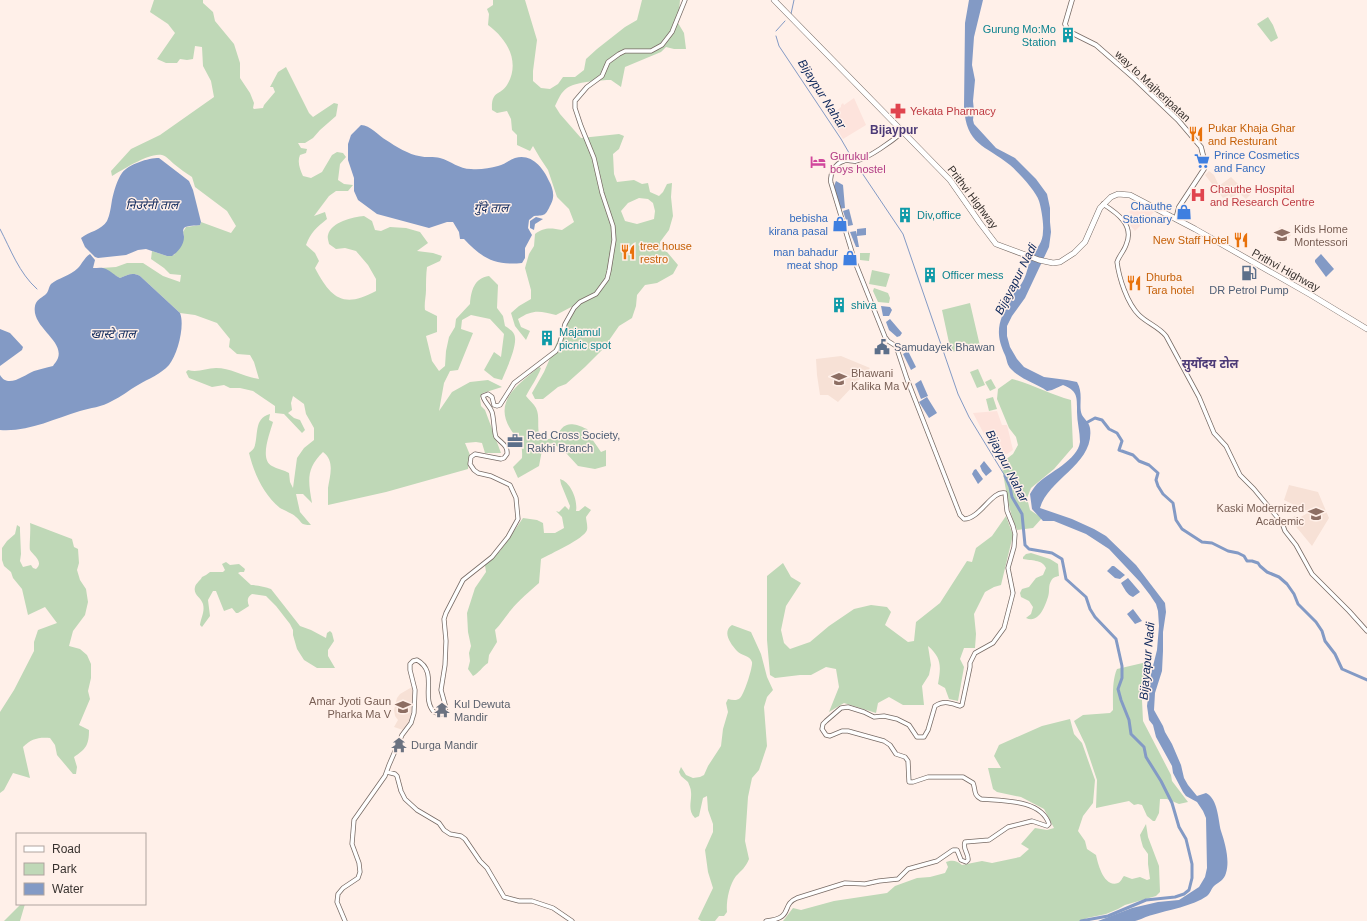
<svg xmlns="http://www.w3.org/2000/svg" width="1367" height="921" font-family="Helvetica,'Noto Sans Devanagari',sans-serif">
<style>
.built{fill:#f7e1d6}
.industrial{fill:#fde3dc}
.green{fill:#bfd8b7;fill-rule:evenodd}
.water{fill:#839ac5}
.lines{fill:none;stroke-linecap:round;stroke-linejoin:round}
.stream{stroke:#839ac5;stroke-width:1}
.canal{stroke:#839ac5;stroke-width:3}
.secondary-casing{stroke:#776a64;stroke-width:5}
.primary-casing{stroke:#776a64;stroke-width:5.5}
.highway-casing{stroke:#776a64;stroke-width:6}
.secondary{stroke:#fff;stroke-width:3.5}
.primary{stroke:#fff;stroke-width:4}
.highway{stroke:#fff;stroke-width:5}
.labels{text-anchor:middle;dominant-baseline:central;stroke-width:3;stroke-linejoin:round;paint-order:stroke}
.culture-label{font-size:11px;fill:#0d838f;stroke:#fff0e9;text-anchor:start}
.street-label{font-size:11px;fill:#38322f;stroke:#fff0e9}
.health-label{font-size:11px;fill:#be3a42;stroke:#fff0e9;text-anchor:start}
.food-label{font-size:11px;fill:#c56008;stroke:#fff0e9;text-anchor:start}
.shop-label{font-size:11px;fill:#366cbe;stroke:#fff0e9;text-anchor:end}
.hotel-label{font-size:11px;fill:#b23c85;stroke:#fff0e9;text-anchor:start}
.education-label{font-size:11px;fill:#785e54;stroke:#fff0e9;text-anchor:start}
.service-label{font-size:11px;fill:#4e5e75;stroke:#fff0e9;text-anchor:start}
.worship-label{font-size:11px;fill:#5b616d;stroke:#fff0e9;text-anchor:start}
.water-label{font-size:12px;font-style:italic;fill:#0c265a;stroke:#fff0e9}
.neighbourhood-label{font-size:12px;font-weight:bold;fill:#4c3a77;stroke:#fff0e9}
</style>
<rect width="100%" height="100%" fill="#fff0e9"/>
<path class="built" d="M1209,171L1214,175L1219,186L1231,177L1247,193L1250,195L1246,199L1239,193L1231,198L1229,195L1223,198L1205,175Z
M1280,227L1291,235L1284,243L1274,234Z
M841,356L870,368L838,402L828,395H820L817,375L816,359Z
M1289,485L1318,492L1329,518L1312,546L1293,523L1295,521L1292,518L1295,516L1300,522L1302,520L1301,517L1309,512L1284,500Z
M412,687L413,702L408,727L403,730L394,727L398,720L395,716L394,710L397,698L400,694Z"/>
<path class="industrial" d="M854,98L866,125L843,139L829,116L841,107V105L843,103L844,105Z
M1138,204L1154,212L1135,231L1130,225L1134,221V218L1129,212Z
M997,411L1002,425H1007L1013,450L1007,454L999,453L993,447L984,434L973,413Z"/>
<path class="green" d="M154,0H203V3L213,12L215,21L234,44L240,63V78L250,93L254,103L253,108L254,109L263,108L264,105L275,92L273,87H270L278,72L286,67L309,113L313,117L334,103L338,104L336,116L320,130L313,138L305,143H298L301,148L307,149L306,153L300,155C297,162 300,169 303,176L311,178L322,172L332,155L337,152L343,153L346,157L340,164L338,180L344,184L353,185L348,191H336L329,196L314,216L325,212L327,219C316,228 311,232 306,245L315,253L319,261L315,268C331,298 343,309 376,291V279L368,265L356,251L345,248L336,249L329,244C329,242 327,238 328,235C331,222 353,217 364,216L372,221L375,230L381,231L390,227L406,228L420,232L428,243L417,251L433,253L442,256L440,261L427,267C426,275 426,282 426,290C426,297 424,303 425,310L437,316V332L426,336L432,361L439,371L445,366L446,351L449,337L455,327L456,319L470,304C471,291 474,278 489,276L498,285L497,308L503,316L505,326C508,328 513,331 514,334C519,343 506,370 502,380L494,378L484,370L494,352L501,357L504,334L490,319L471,315L462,320L461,329L473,333L458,370L450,371L444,383L439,411L452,392L470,382L488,380L502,387L483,393L480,398L481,406L485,410L501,453H485L482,443L476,442L465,443L470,455L468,469L386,492L328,505C328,499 328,494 328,488C330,475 335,461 323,452C306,469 308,480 312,503L303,494H296L300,512L311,525C300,525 303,523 296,517C292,513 285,511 280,508C263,494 254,473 249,453C251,451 253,450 254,448C259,437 253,418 270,414L269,420L273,422C270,433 259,459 272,466C277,469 284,470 289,473L290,482L293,488L297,458L304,448L314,440V428L306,414L304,404L293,396L291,403L292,410L288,413L294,418L300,420L305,430L302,433L284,414L275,413V406L253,391L240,388H230L224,385L212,387L189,378L186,372L188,370C198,373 206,368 216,368C231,368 244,377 259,379L254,362L250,355L237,354L229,347L230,339L217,323L195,315L180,313L140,276C132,272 128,275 120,278L101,268L116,267L127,263H143L163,276L180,282L181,275L170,274L164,268L151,259L152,251L167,256L174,255L184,236L183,232L186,227L200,225L201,222L231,233L236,226L227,211L195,187L192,177C186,173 180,169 174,164C170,161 168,157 162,155C150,152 122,170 112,176L111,171L131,149L160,135L214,97L211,81L203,66L202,47L195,46L193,59L187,60L180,59L177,63H166L157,59L175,33L168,24L150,12Z
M493,0H525L537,40L533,71V81L541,88L550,89L558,84L563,77H575L584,70L586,59L597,49L625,27L637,20L642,0H680L678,23L684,33L686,49H674L666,47L661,52L625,67L621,87L611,80C601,80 575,82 567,88C561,92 558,100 555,106L560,114L581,138L619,134L624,136L619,149L613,154L614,174L617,182L634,180L642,184L648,183L650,192L659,196L663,192L667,184L672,183L671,197L673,216L669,230L660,242V249L667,252L678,265L673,274L657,283L645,285L637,295L636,306L632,318L619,326L603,349L585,367L566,384L558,387L543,399H535L532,393L544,372L567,319L575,305L556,315C540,311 533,309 518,319L521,327L530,331L526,340L515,326L511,313L519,306L531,299V290L525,268L529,254L534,246L535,234C544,227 551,228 562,230L574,222L569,209L557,197L548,170L540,158L533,146L530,151L517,145V135L512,130L511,119L507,111L497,113L492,110C491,90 500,96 507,85C521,62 507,39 488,25L489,14L487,9L493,5ZM639,198L648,199L653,203L655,211L654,219L637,224L625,221L621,211L628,203Z
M1268,17L1273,25L1278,38L1271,42L1257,24Z
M860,253H870L869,261L860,260Z
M872,270L890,274L886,287L869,284Z
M874,288L888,293L890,298L889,303L878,302L873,291Z
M970,303L980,346L951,352L942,310Z
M539,367L541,368C537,379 531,386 526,396C529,400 534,404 536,408C541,418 535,431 542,439C566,442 554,413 587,429L592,439L601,452L606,450V466L595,469L578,466L567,454L553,443L543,445L539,466L518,478L513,467L522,458C523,442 519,442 511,430C492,401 519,384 539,367Z
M978,369L985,385L977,388L970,372Z
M991,379L996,388L990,391L985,382Z
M1012,379C1032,384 1051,395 1071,400L1073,447L1054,469L1031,488L1027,498L1030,510L1042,518L1033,528L1017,530C1007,508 1006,485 1001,463L1013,454L1018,445L1016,437L1009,428L997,399L998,389Z
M993,397L997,409L989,411L986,399Z
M560,479C571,482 578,501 576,511H579L585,506L591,510L586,517C586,520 588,526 587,530C584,539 550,554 541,559L539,583C530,591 519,600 511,610C505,617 501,624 495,630L497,642L489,655L488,663C482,667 479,673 473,676L468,669L470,661L469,653L471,646L468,632L467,613L475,588L486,572L485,565L500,551L523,518L537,520L543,523L544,533H555L564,528L562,517L556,511L559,512L565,506L569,510L570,506L561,484Z
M1006,516L1013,535L1001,585L994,587L985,592L974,614L976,634L975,648H964L960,659L964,667L958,701L949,699L945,688L938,684C941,667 942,658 928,646L931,665L929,675L922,686L924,705H903L889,697L878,703L876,713L844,703L829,712L839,687L836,669L826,667L811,675H800L775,678L770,675L767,640V576L783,563L791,577L801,583L786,606L781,630L784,643L790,649L810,642L829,626L854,609L871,605L887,607L891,612L885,625L908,642L914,641L916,622L940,603L967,561L972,562L976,548L992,536Z
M30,523L72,539L74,547L78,549L79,563L77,570L80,580L86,589L88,602L85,615L73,631L69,646L80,649L87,655L91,664V678L88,691L90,699L79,725L89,730C89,745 86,749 74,757L77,767L76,774H73L57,755L55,745L50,738C38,737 31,739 23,747L30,778L13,773L4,790L0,793V712L14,690L34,651V642L38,630L57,623L45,607L28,615L22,589L13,578L11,572L4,566L2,560V548L7,541L15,534L17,525L20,527V531L21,554L20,561L23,567L31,565L33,568L36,569C44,562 34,556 30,550C29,548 31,529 30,523Z
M1031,553L1050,559L1058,564L1059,576C1055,577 1053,577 1051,581C1048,586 1050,591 1048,597C1045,606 1039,624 1026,618L1031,614L1033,607L1029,601L1021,597L1020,593L1022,589L1029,587L1036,578L1043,575L1046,568C1042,559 1031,561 1023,559V557L1026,554Z
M226,562L230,565L239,564L245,569L244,572H240L238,573L251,585C256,585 266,587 271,589L300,626L311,630L326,638L327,633L330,631L332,633L334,641L328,650V656L335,668H317L304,660L297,649L293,635V630L290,624L276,606L266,596L252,594C247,597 247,601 249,606L238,613H236L232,608L224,611L216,591H213L208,600L210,616L202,627L200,625C201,617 205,612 203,604C201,597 193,595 195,587C196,583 200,581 202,577L206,575L210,572H223L225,570L222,564Z
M732,625L751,632L761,654L767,677L773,690L767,697L764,707L767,746L759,770L752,778L748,797L745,841L749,859C746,867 741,871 736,876C729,885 726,902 727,912L724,916H719L715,921H701L698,919L713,888L708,872L705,850L713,832V824L708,810L707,796L703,798L699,816L695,818C687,810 692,801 691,792C691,788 689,785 688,782L681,776L679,772L681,767L686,775L693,778L700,777L704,775L708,766L721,746L723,729L728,712L726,703L728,699C732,700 737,701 740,698C744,695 753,667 752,662C750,655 741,656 737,651C730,643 722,632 732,625Z
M1147,662L1150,666V671L1145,685L1142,700L1143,721L1171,775L1172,781L1188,802L1179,804L1167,799H1160L1159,813L1155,821H1153L1147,816L1142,805L1138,804L1134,805L1129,801L1096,808L1097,780L1085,744L1074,721L1083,715L1110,713L1113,710C1113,697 1112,680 1117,669Z
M1070,719L1074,734L1082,743L1095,780L1093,803L1083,816L1078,831L1085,841L1087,849L1096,855C1098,864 1104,888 1118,883C1121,882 1122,878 1124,876L1132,879L1140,877L1147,880L1150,879L1148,864V854L1143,847L1141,840L1140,835L1146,824L1148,837L1159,866L1160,892L1156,896L1125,905L1118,909L1106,914L1087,918L1081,921H783L793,908L801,910L834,901L887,893L895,886L917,878L930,877L945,873L948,867L946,862C952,860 956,860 962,865L982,861L992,863L1020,857L1029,849L1021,844L1035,828L1047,830L1054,828L1044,809L1021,797L997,792L993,789L988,768H1001L994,756L999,745L1042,726Z
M21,904H25L20,921H4Z"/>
<path class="water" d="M969,0H983L974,37L972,65L975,80L973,101L974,111L973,120L974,124L996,148L1015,158L1036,179L1047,194L1050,208V222L1051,232L1049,247L1025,298L1012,316L1007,326V336L1010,347L1017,359L1024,367L1044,377L1067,380L1077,382C1084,394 1078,406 1082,415C1085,420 1089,422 1090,428C1095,464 1049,478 1040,508L1072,519L1094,529L1106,536L1136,565L1165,603L1166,612L1163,632V651L1162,671L1155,693L1154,710L1163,726L1165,732L1172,744L1181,765L1184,778L1188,785L1197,796L1206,793C1218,799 1218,819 1221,831C1225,843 1230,860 1226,873C1224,880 1219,882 1214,886C1211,889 1210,894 1207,896C1193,906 1168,910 1152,915C1147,916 1140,920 1135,921C1124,921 1110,921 1098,921L1132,908L1158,902L1179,900L1199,887L1205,877L1207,868L1206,818L1203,811L1197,802L1186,796L1183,792L1173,773L1172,766L1156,737L1153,725L1149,720L1147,706L1151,674L1157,650L1159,626L1158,611L1156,604L1150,595L1140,582L1109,549L1086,534L1054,521H1043L1032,509L1030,494C1032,491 1034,487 1037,484C1048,473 1078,460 1080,442C1080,432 1077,422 1077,412C1077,397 1078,391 1063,385L1052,390L1047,391C1036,383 1021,380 1011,369C1007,365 1007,360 1005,355C994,332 999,320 1011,298C1014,292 1020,287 1023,281C1027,274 1028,265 1031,258C1036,248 1043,244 1043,231C1044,224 1041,207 1039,201C1036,191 1018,172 1010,165C985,145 966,145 964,107L965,23Z
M361,125C370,125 379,136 386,140C395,146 410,155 419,156C426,158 434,156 440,158C451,161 459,169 471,169C480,170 490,168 498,166C504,165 509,160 515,158C531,153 543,167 549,181C553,188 555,197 551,204C545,216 546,215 534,216L529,220L528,228L532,235L525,248V258L522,263C495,266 482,258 464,239H460L459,232L453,222H447L429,228L377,214L358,200L354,191V178L348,160V144L351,135Z
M159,158L189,181L193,190L201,222L200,225C196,226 187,225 184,228C182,231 184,234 184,237C184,245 178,252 172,256H167L146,249L138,250L126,255L98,258L95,257L85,247L81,238C88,232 102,230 107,221C110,215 111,206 112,200C114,191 117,180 122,173C129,164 148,158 159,158Z
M836,181L843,185L845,208L839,209L834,186Z
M849,209L853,225L848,226L843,211Z
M536,217L543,219L535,224L534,230L530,228V221Z
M866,228V235L857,236L859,247H856L850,232L856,231L857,235V229Z
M90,254L95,260L93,268C98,268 102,267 106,269C111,271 115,276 120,278C128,275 132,272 140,276L180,313C185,325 178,354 169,365C161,374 148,379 138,385C129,390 121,397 112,401C102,407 90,408 80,411C53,419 29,432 0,430V375C8,389 24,375 34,371C40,369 46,368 53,366C54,364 57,361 58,358C64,340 31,327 35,306C36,300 41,298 45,295C49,292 48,288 51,284C58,278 70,276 78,268C82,264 84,258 90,254Z
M1321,254L1334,269L1326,277L1315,262V260Z
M881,306L890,307L892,310L889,316H883Z
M890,319L902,333L900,336L897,337L889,330L886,322Z
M0,329L10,333L23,347L22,350L0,366Z
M908,351L916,367L911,370L903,354Z
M921,380L928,396L921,399L915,384Z
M927,397L937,413L929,418L919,402Z
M984,461L992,471L986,476L982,471L980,466Z
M976,469L983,479L978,484L972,474L974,470Z
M1112,566H1114L1125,575L1120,579L1115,578L1107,571Z
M1128,578L1140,592L1133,597C1127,595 1124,588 1121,583Z
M1133,609L1142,621L1135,624L1127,614Z"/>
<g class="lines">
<path class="stream" d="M791,14L794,0
M776,31L785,21
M776,36L779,46L841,139L852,158
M856,164L903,234L958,394L969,417L1005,476
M0,229C11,250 19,273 37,289"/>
<path class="canal" d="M1085,422L1086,423L1095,418L1102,420L1109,429L1117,433L1122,441L1119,450L1133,455L1139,461L1149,465L1158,473L1156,480L1158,486L1163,494L1173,503L1176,520L1182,529L1202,542L1212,543L1228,551L1238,553L1244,556L1247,561H1252L1258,563L1260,566L1267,572L1279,577L1287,584L1294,594L1298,604L1316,622L1322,631L1325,641L1335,654L1342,669L1367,680
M1005,476L1010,487L1012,497L1022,514L1025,545L1029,549L1052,553L1062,559L1066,579L1086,597L1090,609L1095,617L1116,639L1122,666V678L1118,689L1121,700L1129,720L1131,734L1144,747L1146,757L1161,781L1172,803L1179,827L1186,839L1192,864V878L1189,890L1184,894L1175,897L1146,900L1108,916L1081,921"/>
<defs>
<path id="secondary" d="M1103,204C1117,213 1135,225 1126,245C1124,251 1119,256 1117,262C1119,278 1127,303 1139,315C1147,323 1159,327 1166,336L1199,397L1214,433L1226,446L1240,475L1254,489L1282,523L1285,531L1296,545L1312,574L1349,611L1367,631
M387,772L395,774L397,776L401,791L405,799L417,810L439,823L444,830L450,834L461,836L465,839L480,861L487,868L504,897L519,901H532L553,908L572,921
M345,921L337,902L338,894L343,888L358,878L360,872L359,863L352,844L354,820L385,776L389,765L402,735L411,723L414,713L415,690L410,670V664L413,661L417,660C439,672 420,697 434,712L439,714H442L446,708L441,690L445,665L446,641L444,619L446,613L463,580L492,557L508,537L518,519L516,498L510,485L491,476L478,473L474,470L470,464L471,457L475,454L501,459L504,458L507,454C508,445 501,443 496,437C494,433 494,418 492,412C490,406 484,402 483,396L488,394L492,397L494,405L497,406L500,405L514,383L556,351L560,343L565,324L574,308L580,302L596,294L607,279L609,271L614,240L613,226L602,193L594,158L581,126L575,108V101L587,87L602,76L608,62L619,54L625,51H651L662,45L672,32L685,0
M766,921C795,918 780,905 797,898L845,883L865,884L879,881L898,879L908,869L937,861L953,850H957L961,860L966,862L968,860C969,854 962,848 965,842L989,840L1008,827L1032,821L1047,826L1049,824C1041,799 1002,801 981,799C973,795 976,790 973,783L963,777H928L913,782H909L908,761L905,757L896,754L890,745L884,741L848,731H842L830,736L826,735L822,729L823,724L826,721L841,708L848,707L864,712L874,717L884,716L897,719L909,725L917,737H924L928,730L935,706C944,700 950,703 960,706L962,705L970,667V663L975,653L993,643L1004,628L1013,593L1008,568L1014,547L1015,534L1013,526L1007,511L1005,493C992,490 980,519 964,519L960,515L907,379L896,346L888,341L885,337L855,262L831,183C829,175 835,163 844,161C847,159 852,162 856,161C869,158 892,141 903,132"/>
<path id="primary" d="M1072,0L1065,24L1068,31L1096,45L1135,79L1178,120L1201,147L1205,163L1204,169L1179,207L1176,219"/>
<path id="highway" d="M774,0L950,180L980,223L996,244L1039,260L1053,263L1060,262L1074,253L1085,242L1100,208L1111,197L1118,194L1130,195L1195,229L1311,295L1367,329"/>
</defs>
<use href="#secondary" class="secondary-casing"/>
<use href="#primary" class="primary-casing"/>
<use href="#highway" class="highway-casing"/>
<use href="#secondary" class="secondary"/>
<use href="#primary" class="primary"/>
<use href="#highway" class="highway"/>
</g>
<defs>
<symbol id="building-bare" viewBox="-9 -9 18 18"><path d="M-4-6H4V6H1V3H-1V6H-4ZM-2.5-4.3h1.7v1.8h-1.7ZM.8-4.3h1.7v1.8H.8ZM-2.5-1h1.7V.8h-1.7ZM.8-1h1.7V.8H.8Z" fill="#0f9aa8" stroke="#fff0e9" stroke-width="2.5" paint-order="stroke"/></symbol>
<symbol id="pharmacy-bare" viewBox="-9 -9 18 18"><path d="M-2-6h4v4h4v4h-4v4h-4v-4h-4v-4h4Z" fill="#e0444e" stroke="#fff0e9" stroke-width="2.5" paint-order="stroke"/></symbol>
<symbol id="restaurant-bare" viewBox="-9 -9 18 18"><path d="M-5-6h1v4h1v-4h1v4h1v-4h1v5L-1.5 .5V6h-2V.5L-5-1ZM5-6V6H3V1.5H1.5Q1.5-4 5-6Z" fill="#e8710a" stroke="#fff0e9" stroke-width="2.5" paint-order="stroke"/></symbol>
<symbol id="supermarket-bare" viewBox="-9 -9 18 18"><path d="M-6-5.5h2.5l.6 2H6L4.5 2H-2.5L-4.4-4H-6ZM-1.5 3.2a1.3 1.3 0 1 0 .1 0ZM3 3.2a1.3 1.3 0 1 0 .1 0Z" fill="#3f7fe0" stroke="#fff0e9" stroke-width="2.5" paint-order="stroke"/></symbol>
<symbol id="hotel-bare" viewBox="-9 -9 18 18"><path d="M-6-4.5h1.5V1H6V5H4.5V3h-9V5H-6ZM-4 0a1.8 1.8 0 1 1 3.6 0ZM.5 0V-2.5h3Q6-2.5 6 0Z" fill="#d1479c" stroke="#fff0e9" stroke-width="2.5" paint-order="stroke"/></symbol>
<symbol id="hospital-bare" viewBox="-9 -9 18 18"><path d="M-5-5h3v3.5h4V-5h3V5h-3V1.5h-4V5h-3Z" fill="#e0444e" stroke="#fff0e9" stroke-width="2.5" paint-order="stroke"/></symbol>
<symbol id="shop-bare" viewBox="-9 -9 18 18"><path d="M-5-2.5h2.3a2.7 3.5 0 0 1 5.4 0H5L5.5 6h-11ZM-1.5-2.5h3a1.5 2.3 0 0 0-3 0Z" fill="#3f7fe0" stroke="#fff0e9" stroke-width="2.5" paint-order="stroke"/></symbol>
<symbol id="school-bare" viewBox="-9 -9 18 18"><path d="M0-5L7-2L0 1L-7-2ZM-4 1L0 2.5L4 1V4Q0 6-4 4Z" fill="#8d6e63" stroke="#fff0e9" stroke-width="2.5" paint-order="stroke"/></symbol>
<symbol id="fuel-bare" viewBox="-9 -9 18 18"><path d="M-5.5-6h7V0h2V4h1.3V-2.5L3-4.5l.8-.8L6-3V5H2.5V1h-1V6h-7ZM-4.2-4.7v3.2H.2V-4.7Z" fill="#5c6f8a" stroke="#fff0e9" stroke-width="2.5" paint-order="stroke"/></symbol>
<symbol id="civic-bare" viewBox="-9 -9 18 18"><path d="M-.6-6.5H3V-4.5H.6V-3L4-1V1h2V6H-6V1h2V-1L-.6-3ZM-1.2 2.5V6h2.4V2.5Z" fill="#5c6f8a" stroke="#fff0e9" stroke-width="2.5" paint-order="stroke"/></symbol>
<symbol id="office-bare" viewBox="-9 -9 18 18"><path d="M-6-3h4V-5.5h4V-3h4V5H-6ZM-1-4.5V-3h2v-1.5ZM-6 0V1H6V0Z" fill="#5c6f8a" stroke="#fff0e9" stroke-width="2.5" paint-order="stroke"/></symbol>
<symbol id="temple-bare" viewBox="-9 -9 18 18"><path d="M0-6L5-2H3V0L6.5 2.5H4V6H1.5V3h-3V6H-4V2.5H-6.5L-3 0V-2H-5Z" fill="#6b7280" stroke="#fff0e9" stroke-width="2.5" paint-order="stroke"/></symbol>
</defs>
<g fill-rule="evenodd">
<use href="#building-bare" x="1057" y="24" width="22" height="22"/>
<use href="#pharmacy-bare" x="887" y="100" width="22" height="22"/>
<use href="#restaurant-bare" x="1185" y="123" width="22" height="22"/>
<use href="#supermarket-bare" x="1191" y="150" width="22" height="22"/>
<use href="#hotel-bare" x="807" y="151" width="22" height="22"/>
<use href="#hospital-bare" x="1187" y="184" width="22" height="22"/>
<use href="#shop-bare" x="1173" y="201" width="22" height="22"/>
<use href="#building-bare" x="894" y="204" width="22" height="22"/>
<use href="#shop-bare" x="829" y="213" width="22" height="22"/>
<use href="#school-bare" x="1271" y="224" width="22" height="22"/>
<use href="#restaurant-bare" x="1230" y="229" width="22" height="22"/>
<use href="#restaurant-bare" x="617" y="241" width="22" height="22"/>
<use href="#shop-bare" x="839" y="247" width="22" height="22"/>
<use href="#fuel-bare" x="1238" y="262" width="22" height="22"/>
<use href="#building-bare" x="919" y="264" width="22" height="22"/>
<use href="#restaurant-bare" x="1123" y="272" width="22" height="22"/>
<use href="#building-bare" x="828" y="294" width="22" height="22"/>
<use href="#building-bare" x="536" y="327" width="22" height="22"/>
<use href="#civic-bare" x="871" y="336" width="22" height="22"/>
<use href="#school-bare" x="828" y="368" width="22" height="22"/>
<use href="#office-bare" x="504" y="430" width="22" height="22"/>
<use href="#school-bare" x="1305" y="503" width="22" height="22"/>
<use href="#school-bare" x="392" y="696" width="22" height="22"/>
<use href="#temple-bare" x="431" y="699" width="22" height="22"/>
<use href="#temple-bare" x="388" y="734" width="22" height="22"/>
</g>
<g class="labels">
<g class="culture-label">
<text x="1056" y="29" text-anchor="end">Gurung Mo:Mo<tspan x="1056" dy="13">Station</tspan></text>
<text x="917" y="215">Div,office</text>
<text x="942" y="275">Officer mess</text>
<text x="851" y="305">shiva</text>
<text x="559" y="332">Majamul<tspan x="559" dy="13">picnic spot</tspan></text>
</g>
<g class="street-label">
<text transform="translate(1153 86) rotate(43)">way to Majheripatan</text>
<text transform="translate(973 197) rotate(53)">Prithvi Highway</text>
<text transform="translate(1286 270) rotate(29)">Prithvi Highway</text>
</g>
<g class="health-label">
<text x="910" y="111">Yekata Pharmacy</text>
<text x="1210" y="189">Chauthe Hospital<tspan x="1210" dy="13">and Research Centre</tspan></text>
</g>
<g class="food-label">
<text x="1208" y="128">Pukar Khaja Ghar<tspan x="1208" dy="13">and Resturant</tspan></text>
<text x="1229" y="240" text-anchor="end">New Staff Hotel</text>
<text x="640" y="246">tree house<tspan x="640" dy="13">restro</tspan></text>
<text x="1146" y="277">Dhurba<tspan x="1146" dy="13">Tara hotel</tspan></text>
</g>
<g class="shop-label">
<text x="1214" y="155" text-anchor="start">Prince Cosmetics<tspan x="1214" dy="13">and Fancy</tspan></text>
<text x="1172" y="206">Chauthe<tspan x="1172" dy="13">Stationary</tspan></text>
<text x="828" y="218">bebisha<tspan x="828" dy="13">kirana pasal</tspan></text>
<text x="838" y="252">man bahadur<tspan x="838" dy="13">meat shop</tspan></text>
</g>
<g class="hotel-label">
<text x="830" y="156">Gurukul<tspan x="830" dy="13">boys hostel</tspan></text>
</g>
<g class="education-label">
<text x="1294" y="229">Kids Home<tspan x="1294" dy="13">Montessori</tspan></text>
<text x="851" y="373">Bhawani<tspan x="851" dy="13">Kalika Ma V</tspan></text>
<text x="1304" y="508" text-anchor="end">Kaski Modernized<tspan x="1304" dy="13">Academic</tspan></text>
<text x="391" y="701" text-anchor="end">Amar Jyoti Gaun<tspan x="391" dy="13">Pharka Ma V</tspan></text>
</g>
<g class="service-label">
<text x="1249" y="290" text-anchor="middle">DR Petrol Pump</text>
<text x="894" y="347">Samudayek Bhawan</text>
<text x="527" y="435">Red Cross Society,<tspan x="527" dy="13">Rakhi Branch</tspan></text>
</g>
<g class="worship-label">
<text x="454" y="704">Kul Dewuta<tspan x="454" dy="13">Mandir</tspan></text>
<text x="411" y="745">Durga Mandir</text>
</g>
<g class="water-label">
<text transform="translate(822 94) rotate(58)">Bijaypur Nahar</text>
<text x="152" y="205">निउरेनी ताल</text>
<text x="491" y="208">गुँदे ताल</text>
<text transform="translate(1016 279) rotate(-63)">Bijayapur Nadi</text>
<text x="113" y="334">खास्टे ताल</text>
<text transform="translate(1007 466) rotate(63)">Bijaypur Nahar</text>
<text transform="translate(1147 661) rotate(-85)">Bijayapur Nadi</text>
</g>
<g class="neighbourhood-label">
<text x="894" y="130">Bijaypur</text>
<text x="1210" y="364">सुर्योदय टोल</text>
</g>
</g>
<rect x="16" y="833" width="130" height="72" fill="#fff0e9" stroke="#afa49f"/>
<rect x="24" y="846" width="20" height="6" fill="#ffffff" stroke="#afa49f"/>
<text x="52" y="853" font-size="12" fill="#38322f">Road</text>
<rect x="24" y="863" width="20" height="12" fill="#bfd8b7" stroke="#afa49f"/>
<text x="52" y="873" font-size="12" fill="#38322f">Park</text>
<rect x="24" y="883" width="20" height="12" fill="#839ac5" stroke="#afa49f"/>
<text x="52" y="893" font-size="12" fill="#38322f">Water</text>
</svg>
